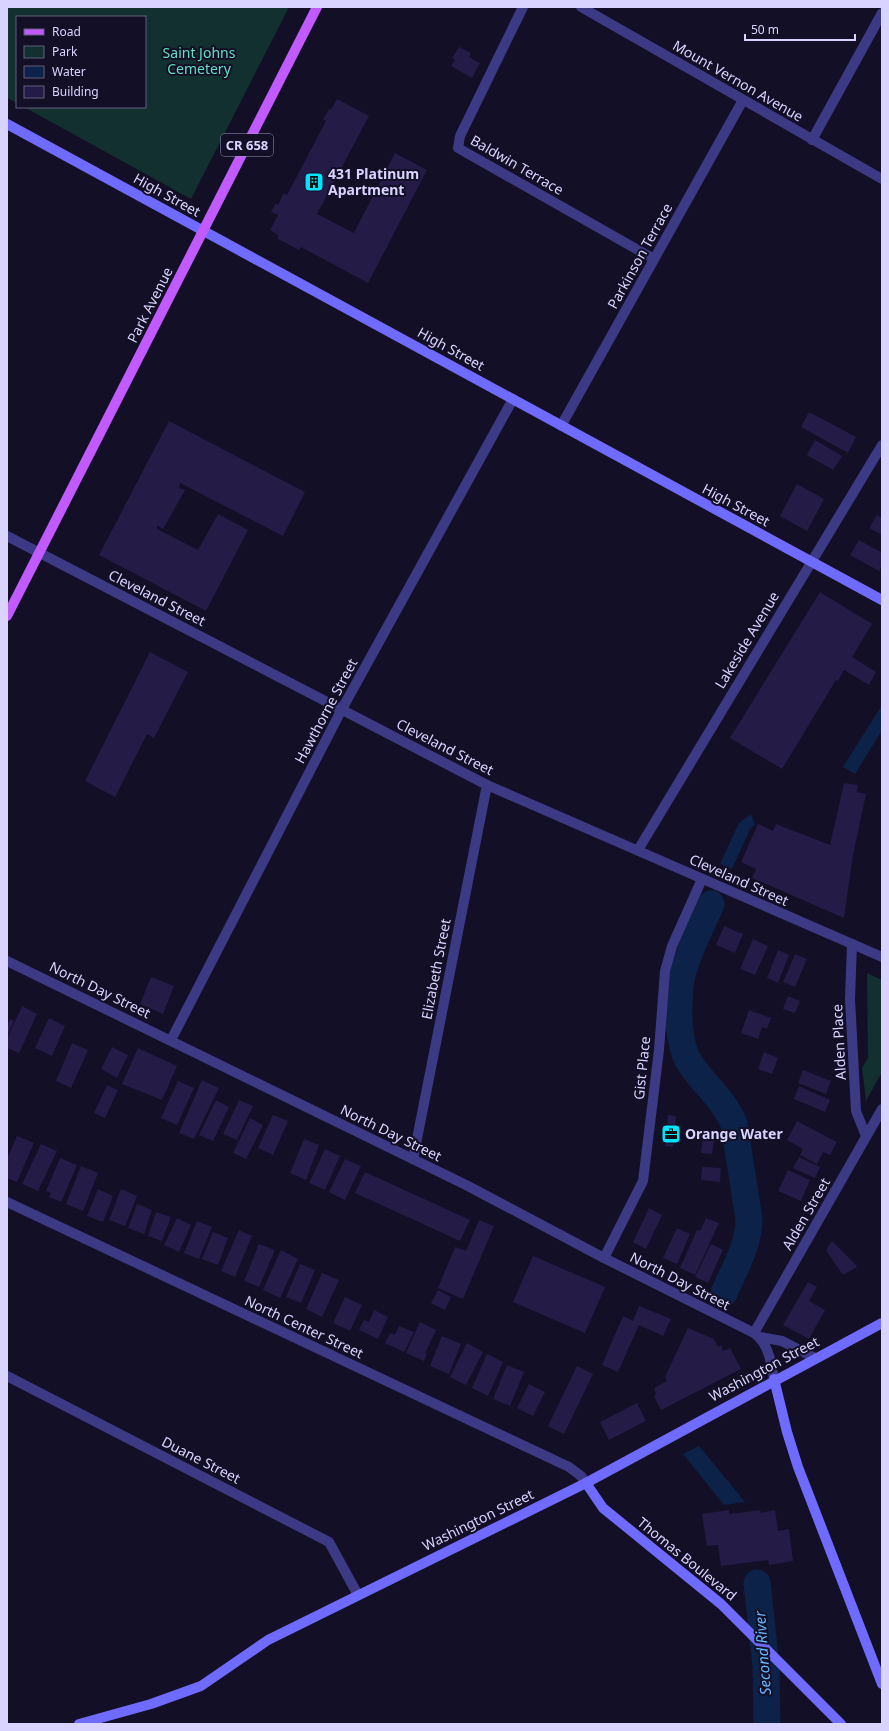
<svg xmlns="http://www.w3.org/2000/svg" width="889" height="1731" font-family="'Noto Sans',sans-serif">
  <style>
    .green { fill: #12302f }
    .water { fill: #0c2248 }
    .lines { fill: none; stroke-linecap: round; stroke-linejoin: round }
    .river { stroke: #0c2248; stroke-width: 27 }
    .building { fill: #241b47 }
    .street { stroke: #3d3a85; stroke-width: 10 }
    .secondary { stroke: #6f6bff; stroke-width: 10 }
    .primary { stroke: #c25bff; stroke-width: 10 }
    .labels { text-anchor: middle; stroke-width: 4; stroke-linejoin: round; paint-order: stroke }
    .shield { fill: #130f26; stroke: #9e99be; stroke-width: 1 }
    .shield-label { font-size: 13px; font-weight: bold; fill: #d9d4ff }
    .park-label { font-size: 14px; fill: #5fe0c0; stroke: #130f26 }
    .street-label { font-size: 14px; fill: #d9d4ff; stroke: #130f26 }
    .poi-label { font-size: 14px; font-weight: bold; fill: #d9d4ff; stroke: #130f26; text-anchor: start }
    .water-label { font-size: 15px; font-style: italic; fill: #62b6ff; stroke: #130f26 }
  </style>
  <rect width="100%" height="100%" fill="#130f26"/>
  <g class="green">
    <polygon points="7,7 289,7 191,199 24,107 145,107 145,17 17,17 17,103 7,98"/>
    <polygon points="867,973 882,980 882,1072 866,1101 862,1068 868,1058"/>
    <polygon points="754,1659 774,1676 776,1724 754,1724"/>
  </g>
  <g class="water">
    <polygon points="882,705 882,730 855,774 843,767"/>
    <polygon points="751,814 755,825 750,829 732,869 720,864 739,823"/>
    <polygon points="699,1446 745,1502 724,1505 683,1454"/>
  </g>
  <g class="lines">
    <g class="river">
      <path d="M711,904C701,927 688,951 682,975C678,990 679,1006 679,1021C680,1034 682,1051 689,1062C703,1084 724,1099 734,1124L749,1219C749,1245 734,1270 724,1293"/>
      <polyline points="757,1583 766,1666 767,1724"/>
    </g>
  </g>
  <g class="building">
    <polygon points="459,47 471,53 469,57 480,63 472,78 451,66 455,60 452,58"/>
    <polygon points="337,99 369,116 317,214 354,233 395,153 427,170 368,283 301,247 299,250 278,239 278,235 270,230 278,215 271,212 276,203 278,205 284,193 287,195 326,121 323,119 329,109 331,110"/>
    <polygon points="809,412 856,437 848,453 801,427"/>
    <polygon points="169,421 305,492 283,536 180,483 179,488 185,490 163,529 157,525 157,529 198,550 218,514 248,530 206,611 99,555"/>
    <polygon points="815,440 842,456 833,470 807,455"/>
    <polygon points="797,484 824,499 807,531 780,516"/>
    <polygon points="877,515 882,518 882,535 869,528"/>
    <polygon points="859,540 882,553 882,566 879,571 850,555"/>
    <polygon points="820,592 872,624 852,657 876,672 869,685 844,670 838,681 836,680 782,769 730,738"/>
    <polygon points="150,652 188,672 154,738 147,734 115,797 85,781"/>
    <polygon points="844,783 858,785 857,792 866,794 853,855 844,918 752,878 756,869 741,862 758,824 773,831 776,824 830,845"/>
    <polygon points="724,926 743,934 735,953 716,945"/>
    <polygon points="753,939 768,946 755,975 740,969"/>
    <polygon points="778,950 789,955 778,983 767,978"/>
    <polygon points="795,954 807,959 795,987 783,982"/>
    <polygon points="151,977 174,986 163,1014 140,1004"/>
    <polygon points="788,996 800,1001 795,1013 783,1009"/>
    <polygon points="22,1006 37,1014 19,1053 7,1048 7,1039"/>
    <polygon points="749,1010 771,1018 767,1029 762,1027 758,1039 741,1033"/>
    <polygon points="49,1018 65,1026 52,1056 35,1048"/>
    <polygon points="10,1019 14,1021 7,1037 7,1026"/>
    <polygon points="72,1043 88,1050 71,1088 56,1081"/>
    <polygon points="112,1047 128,1055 117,1078 101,1069"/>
    <polygon points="138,1048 177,1066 162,1100 122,1084"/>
    <polygon points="764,1052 778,1058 772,1074 758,1069"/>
    <polygon points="803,1070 831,1081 826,1094 798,1083"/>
    <polygon points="202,1080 219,1088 194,1139 179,1133"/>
    <polygon points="178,1081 194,1088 177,1125 161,1118"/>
    <polygon points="107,1085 118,1090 105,1118 94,1113"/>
    <polygon points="799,1086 830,1100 825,1112 794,1099"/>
    <polygon points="216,1100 229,1107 213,1141 199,1135"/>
    <polygon points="239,1100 253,1106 237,1140 223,1134"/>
    <polygon points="273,1115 288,1121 273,1155 258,1148"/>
    <polygon points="668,1115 676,1116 673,1147 665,1146"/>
    <polygon points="250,1118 263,1125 246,1159 233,1153"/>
    <polygon points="797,1121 837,1142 830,1155 823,1152 817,1164 800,1155 803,1149 787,1140"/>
    <polygon points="703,1132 715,1133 712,1154 701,1153"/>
    <polygon points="17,1136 34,1143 17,1182 7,1178 7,1159"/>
    <polygon points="304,1139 319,1145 306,1180 290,1173"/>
    <polygon points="41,1144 57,1151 38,1191 22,1184"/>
    <polygon points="325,1149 340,1156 325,1190 309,1183"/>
    <polygon points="799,1157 820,1167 815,1178 793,1168"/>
    <polygon points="60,1158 77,1165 61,1202 49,1197 51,1193 46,1191"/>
    <polygon points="345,1159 361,1166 345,1200 329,1192"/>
    <polygon points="81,1166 98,1173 83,1211 66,1204"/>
    <polygon points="702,1167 721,1168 720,1182 701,1180"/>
    <polygon points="788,1170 810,1180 801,1201 778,1191"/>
    <polygon points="365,1172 470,1220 460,1241 355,1193"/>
    <polygon points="98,1189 113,1196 103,1222 87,1216"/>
    <polygon points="121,1189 137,1196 125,1226 109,1220"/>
    <polygon points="137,1204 152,1210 144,1234 128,1228"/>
    <polygon points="649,1208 662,1215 646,1249 633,1242"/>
    <polygon points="156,1212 171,1217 162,1241 148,1236"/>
    <polygon points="177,1218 191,1225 179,1252 164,1245"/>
    <polygon points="706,1218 719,1223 695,1275 680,1268 697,1230 700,1231"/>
    <polygon points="479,1220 494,1226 463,1299 438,1288 455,1247 466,1251"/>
    <polygon points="197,1221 212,1227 199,1259 184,1253"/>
    <polygon points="677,1228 690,1234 677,1264 663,1258"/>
    <polygon points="239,1230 252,1236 235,1277 221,1271"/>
    <polygon points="213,1232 228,1238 218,1265 202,1259"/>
    <polygon points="832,1241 856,1265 857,1267 843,1275 826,1250"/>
    <polygon points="259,1244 275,1250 259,1287 244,1281"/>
    <polygon points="711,1244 723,1250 708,1283 695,1277"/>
    <polygon points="281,1250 298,1259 280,1298 263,1290"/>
    <polygon points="533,1256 605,1287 585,1333 513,1302"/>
    <polygon points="300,1264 315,1270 301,1303 286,1297"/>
    <polygon points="322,1273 339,1280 322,1317 306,1309"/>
    <polygon points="808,1282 817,1287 809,1301 825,1310 809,1339 783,1325"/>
    <polygon points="438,1290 451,1297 445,1310 431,1303"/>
    <polygon points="345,1297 362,1305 350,1331 333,1323"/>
    <polygon points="639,1306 671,1319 663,1336 639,1325 618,1372 602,1365 623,1316 633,1321"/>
    <polygon points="374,1310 388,1317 378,1339 359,1330 364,1320 369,1322"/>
    <polygon points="420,1322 436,1330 425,1353 427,1354 424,1361 406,1353"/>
    <polygon points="399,1326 414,1332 404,1352 385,1343 390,1333 395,1335"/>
    <polygon points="688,1328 714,1339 718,1347 721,1345 723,1351 730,1348 741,1369 661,1410 654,1396 656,1394 654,1388 667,1381 665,1377"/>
    <polygon points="442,1336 461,1344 449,1374 430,1366"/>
    <polygon points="467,1343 483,1352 466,1385 450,1377"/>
    <polygon points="487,1354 503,1362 488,1396 472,1388"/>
    <polygon points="507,1365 524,1372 510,1406 493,1399"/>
    <polygon points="577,1366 593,1374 564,1434 548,1426"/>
    <polygon points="529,1384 545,1392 533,1416 517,1408"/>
    <polygon points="637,1403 646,1421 609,1440 600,1422"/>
    <polygon points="729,1510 729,1514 760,1510 761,1513 775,1510 778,1531 789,1529 793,1561 769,1565 768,1560 721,1566 718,1545 707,1546 702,1514"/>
  </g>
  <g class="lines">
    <g class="street">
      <polyline points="523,7 460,136 458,148 654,259"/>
      <polyline points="581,7 882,179"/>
      <polyline points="812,140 882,13"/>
      <polyline points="561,426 743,100"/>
      <polyline points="7,536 487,785 882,957"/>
      <polyline points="638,850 882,445"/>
      <polyline points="852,944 850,999 856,1111 866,1136"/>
      <path d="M7,961L466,1185L604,1258L754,1333C769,1344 771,1362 774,1379"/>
      <polyline points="171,1040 342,709 513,399"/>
      <polyline points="413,1159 487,785"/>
      <polyline points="7,1202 569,1467 581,1476 586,1483"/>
      <polyline points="604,1258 643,1181 659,1050 665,971 672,946 702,879"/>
      <polyline points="754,1333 882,1109"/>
      <polyline points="760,1337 782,1341 815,1358"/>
      <polyline points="7,1376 329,1542 358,1595"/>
    </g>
    <g class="secondary">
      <polyline points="7,124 882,600"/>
      <polyline points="774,1379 787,1432 798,1467 882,1684"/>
      <polyline points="586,1483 603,1508 721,1604 841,1724"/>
      <polyline points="79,1724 151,1704 201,1686 268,1640 586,1483 882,1323"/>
    </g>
    <polyline class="primary" points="7,616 317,7"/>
  </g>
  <defs>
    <symbol id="building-square" viewBox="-11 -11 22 22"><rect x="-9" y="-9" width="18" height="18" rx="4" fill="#00e5ff" stroke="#130f26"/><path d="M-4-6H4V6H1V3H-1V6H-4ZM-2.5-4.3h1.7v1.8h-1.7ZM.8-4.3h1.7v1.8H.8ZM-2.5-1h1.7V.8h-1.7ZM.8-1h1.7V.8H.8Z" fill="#111"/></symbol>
    <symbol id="office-square" viewBox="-11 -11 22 22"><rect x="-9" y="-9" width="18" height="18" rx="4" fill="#00e5ff" stroke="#130f26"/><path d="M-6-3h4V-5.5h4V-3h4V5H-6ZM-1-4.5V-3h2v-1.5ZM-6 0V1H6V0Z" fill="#111"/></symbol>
  </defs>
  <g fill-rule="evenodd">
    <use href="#building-square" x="303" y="171" width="22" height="22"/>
    <use href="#office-square" x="660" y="1123" width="22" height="22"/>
  </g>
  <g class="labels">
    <rect class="shield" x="221" y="134" width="52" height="22" rx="3"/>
    <g class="shield-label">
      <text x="247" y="150">CR 658</text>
    </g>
    <g class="park-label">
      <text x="199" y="58">Saint Johns<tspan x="199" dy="16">Cemetery</tspan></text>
    </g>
    <g class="street-label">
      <text transform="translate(738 81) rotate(30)" y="5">Mount Vernon Avenue</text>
      <text transform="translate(517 165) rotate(30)" y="5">Baldwin Terrace</text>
      <text transform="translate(167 195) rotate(29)" y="5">High Street</text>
      <text transform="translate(640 256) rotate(-61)" y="5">Parkinson Terrace</text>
      <text transform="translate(150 305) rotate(-63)" y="5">Park Avenue</text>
      <text transform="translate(451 349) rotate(29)" y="5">High Street</text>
      <text transform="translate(736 505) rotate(28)" y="5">High Street</text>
      <text transform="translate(157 598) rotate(27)" y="5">Cleveland Street</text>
      <text transform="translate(747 640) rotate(-59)" y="5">Lakeside Avenue</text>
      <text transform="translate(326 711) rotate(-62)" y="5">Hawthorne Street</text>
      <text transform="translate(445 747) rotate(27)" y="5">Cleveland Street</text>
      <text transform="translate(739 880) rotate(24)" y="5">Cleveland Street</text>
      <text transform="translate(436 969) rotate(-79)" y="5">Elizabeth Street</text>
      <text transform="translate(100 990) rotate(26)" y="5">North Day Street</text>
      <text transform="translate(839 1042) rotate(-93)" y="5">Alden Place</text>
      <text transform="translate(642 1068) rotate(-84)" y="5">Gist Place</text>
      <text transform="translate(391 1133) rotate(26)" y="5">North Day Street</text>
      <text transform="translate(806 1214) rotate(-60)" y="5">Alden Street</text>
      <text transform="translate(680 1281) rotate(27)" y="5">North Day Street</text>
      <text transform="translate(304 1327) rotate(25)" y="5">North Center Street</text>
      <text transform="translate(764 1369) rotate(-28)" y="5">Washington Street</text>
      <text transform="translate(201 1460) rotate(27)" y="5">Duane Street</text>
      <text transform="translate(478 1520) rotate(-26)" y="5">Washington Street</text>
      <text transform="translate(687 1559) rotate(39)" y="5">Thomas Boulevard</text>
    </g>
    <g class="poi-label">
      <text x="328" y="179">431 Platinum<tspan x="328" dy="16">Apartment</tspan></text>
      <text x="685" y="1139">Orange Water</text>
    </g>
    <g class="water-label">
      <text transform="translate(763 1653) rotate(-94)" y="5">Second River</text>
    </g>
  </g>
  <rect width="889" height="1731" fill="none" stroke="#d9d4ff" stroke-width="16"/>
  <rect x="16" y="16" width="130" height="92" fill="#130f26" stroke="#625e7d"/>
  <rect x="24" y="29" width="20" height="6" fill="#c25bff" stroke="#625e7d"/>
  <text x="52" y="36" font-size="12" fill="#d9d4ff">Road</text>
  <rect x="24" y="46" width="20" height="12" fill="#12302f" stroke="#625e7d"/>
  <text x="52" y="56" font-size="12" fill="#d9d4ff">Park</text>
  <rect x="24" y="66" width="20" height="12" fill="#0c2248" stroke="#625e7d"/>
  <text x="52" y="76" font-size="12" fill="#d9d4ff">Water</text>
  <rect x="24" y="86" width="20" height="12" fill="#241b47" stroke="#625e7d"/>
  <text x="52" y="96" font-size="12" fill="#d9d4ff">Building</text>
  <path d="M745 34v6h110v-6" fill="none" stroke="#d9d4ff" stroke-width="2"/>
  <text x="751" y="34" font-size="12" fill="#d9d4ff" stroke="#130f26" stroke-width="3" paint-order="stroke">50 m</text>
</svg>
